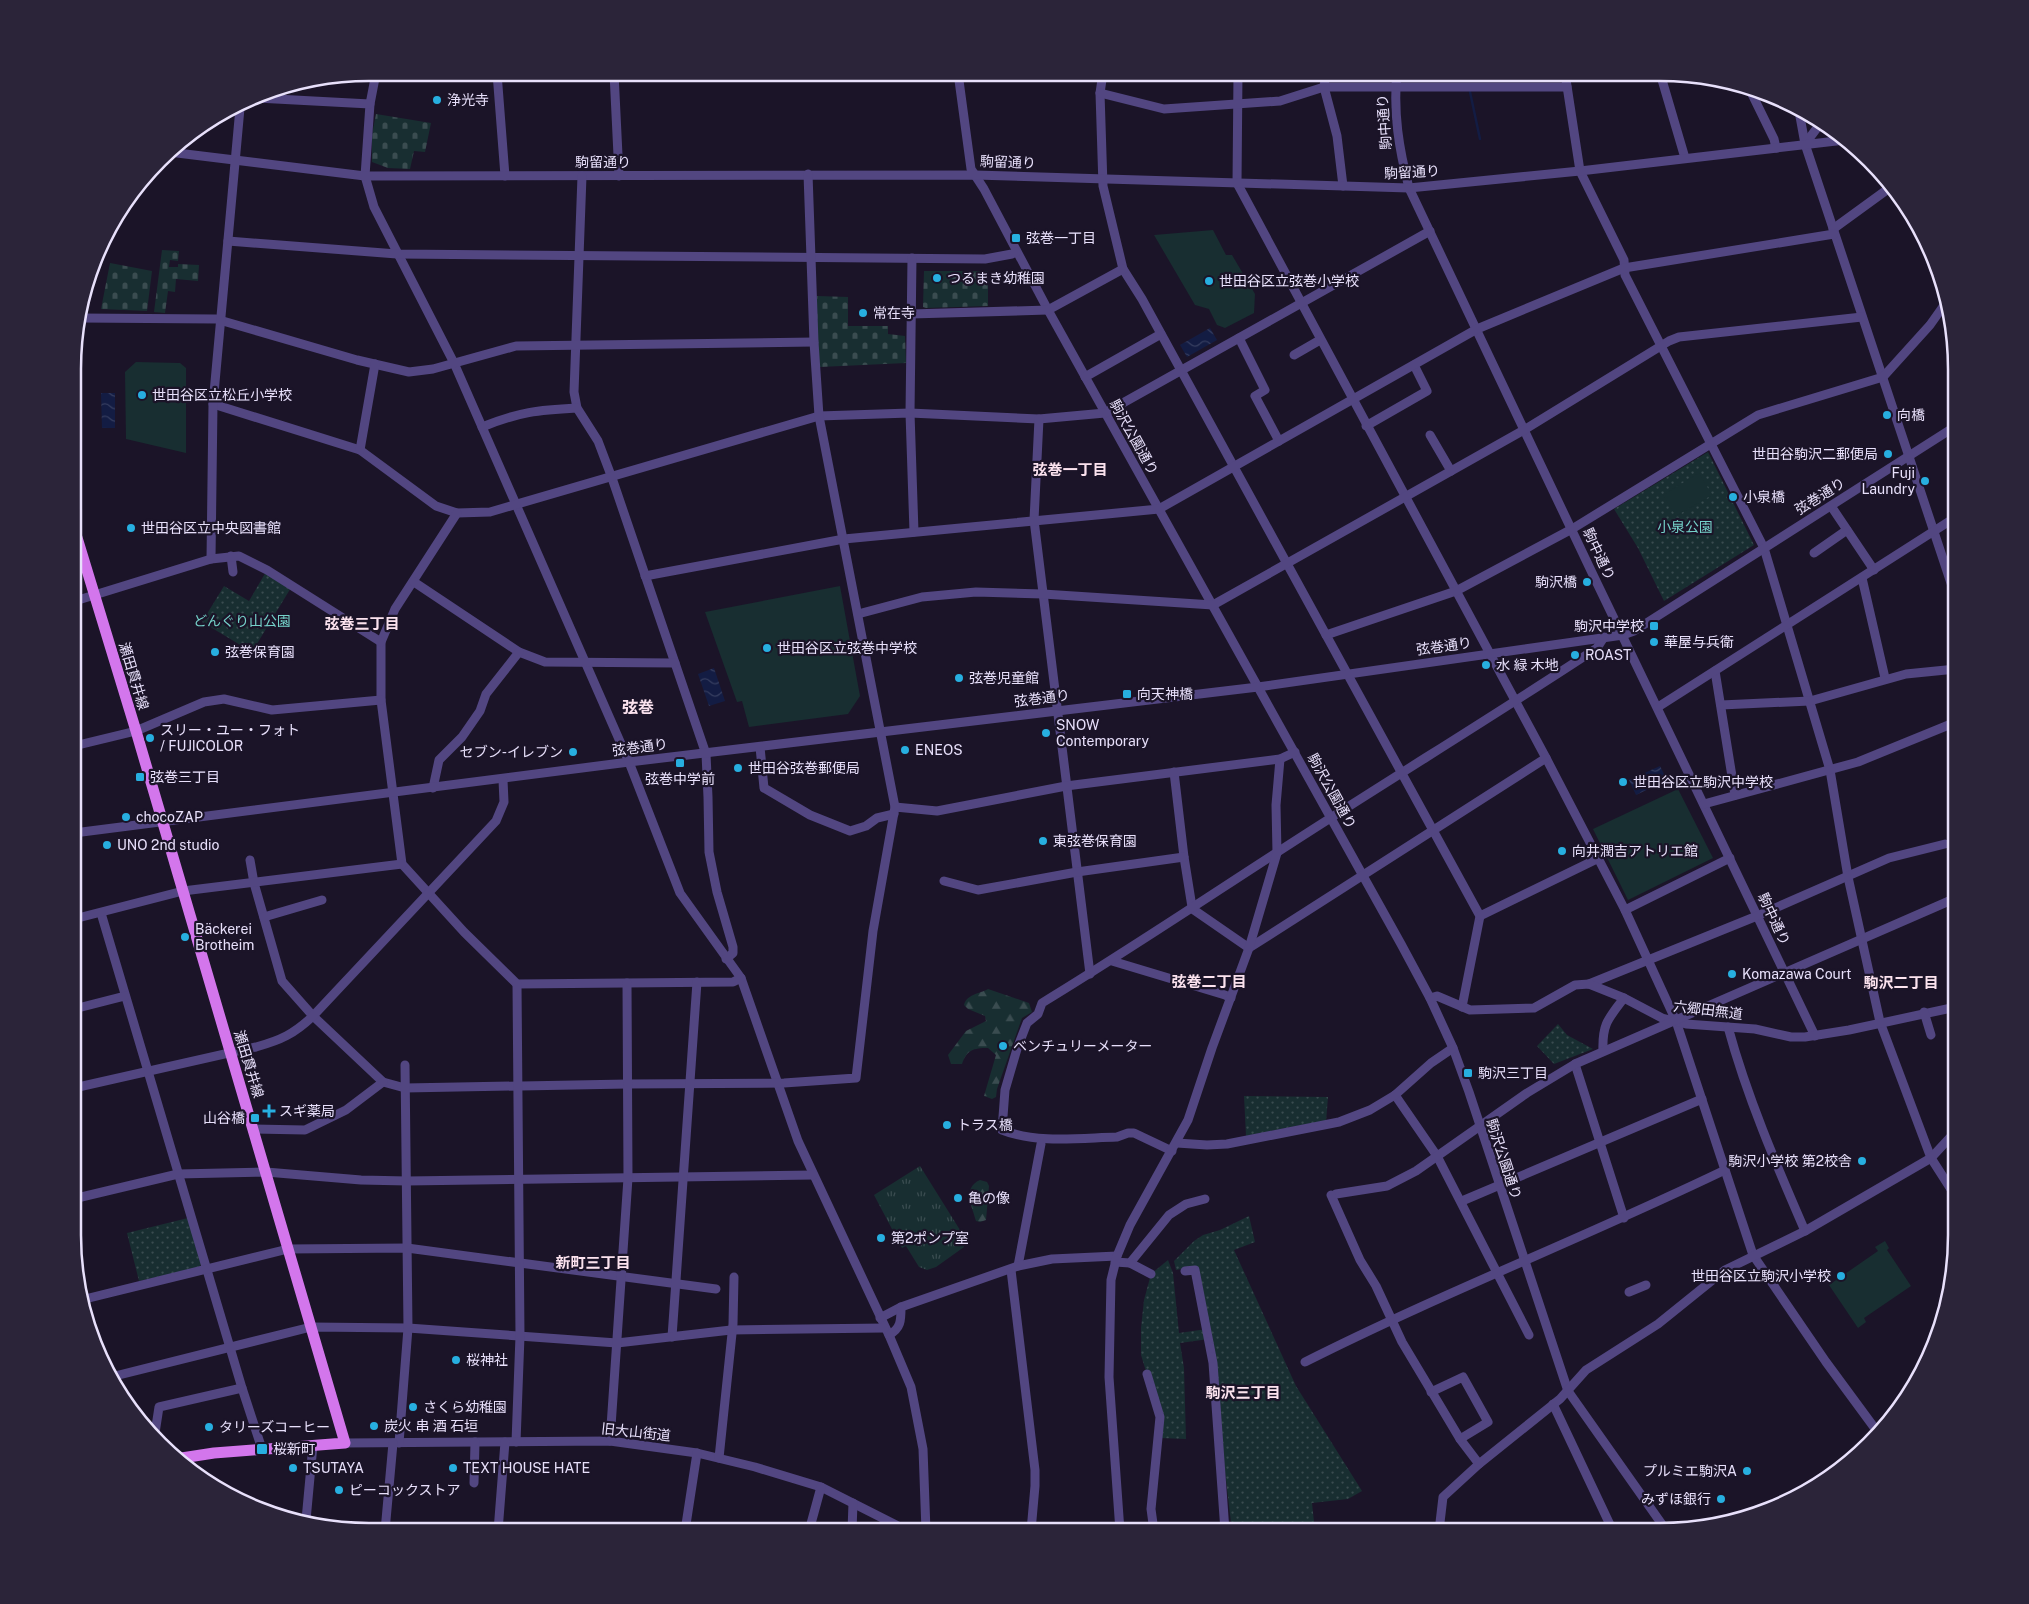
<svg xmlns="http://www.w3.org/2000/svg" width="2029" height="1604" font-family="'Public Sans','Noto Sans JP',sans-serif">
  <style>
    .grass { fill: url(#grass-tufts) }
    .forest { fill: url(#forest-firs) }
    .cemetery { fill: url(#cemetery-stones) }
    .park { fill: url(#park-dots) }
    .pitch { fill: #182e31 }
    .water { fill: url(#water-waves) }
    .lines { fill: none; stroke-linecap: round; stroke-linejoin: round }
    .stream { stroke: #131c43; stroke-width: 2.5 }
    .minor { stroke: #524681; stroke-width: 9 }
    .major { stroke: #d376ec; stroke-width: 11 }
    .poi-dot { fill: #27afe0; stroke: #1b1428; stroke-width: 2 }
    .labels { text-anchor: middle; stroke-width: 4.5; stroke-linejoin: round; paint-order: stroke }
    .poi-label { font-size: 14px; fill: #e8e0fb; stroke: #1b1428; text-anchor: start }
    .street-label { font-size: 14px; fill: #e8e0fb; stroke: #1b1428 }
    .park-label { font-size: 14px; fill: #75d2ca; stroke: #1b1428 }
    .neighbourhood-label { font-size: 15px; font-weight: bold; fill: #fbe2ee; stroke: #1b1428 }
    .quarter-label { font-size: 16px; font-weight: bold; fill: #fbe2ee; stroke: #1b1428 }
    .rim { fill: none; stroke: #e8e0fb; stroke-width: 2.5 }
  </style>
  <defs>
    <pattern id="grass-tufts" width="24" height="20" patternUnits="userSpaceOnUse" patternTransform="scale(1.25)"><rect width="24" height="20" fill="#182e31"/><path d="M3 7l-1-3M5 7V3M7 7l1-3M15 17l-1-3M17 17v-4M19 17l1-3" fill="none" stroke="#3a4c50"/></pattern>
    <pattern id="forest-firs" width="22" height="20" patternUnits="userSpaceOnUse" patternTransform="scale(1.25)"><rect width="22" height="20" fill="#182e31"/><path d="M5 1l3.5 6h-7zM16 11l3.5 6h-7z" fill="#3a4c50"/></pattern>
    <pattern id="cemetery-stones" width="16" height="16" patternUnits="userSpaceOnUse" patternTransform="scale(1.25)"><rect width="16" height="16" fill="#182e31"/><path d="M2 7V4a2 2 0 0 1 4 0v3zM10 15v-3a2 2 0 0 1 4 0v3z" fill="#3a4c50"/></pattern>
    <pattern id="park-dots" width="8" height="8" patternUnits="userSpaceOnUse" patternTransform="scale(1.25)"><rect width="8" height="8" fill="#182e31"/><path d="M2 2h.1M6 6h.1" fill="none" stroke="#3a4c50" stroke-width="1.8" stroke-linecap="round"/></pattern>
    <pattern id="water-waves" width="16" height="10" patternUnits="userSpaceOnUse" patternTransform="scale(1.25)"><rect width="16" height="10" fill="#131c43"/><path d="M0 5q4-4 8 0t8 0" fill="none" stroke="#353d5f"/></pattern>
  </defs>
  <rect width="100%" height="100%" fill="#1b1428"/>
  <polygon class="grass" points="920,1166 965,1238 964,1247 936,1267 927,1270 919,1267 906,1246 902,1248 874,1195"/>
  <g class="forest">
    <path d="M988,989L1029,1003L1032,1012L1022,1018L997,1089L996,1097L992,1099L984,1096L996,1055L988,1048C973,1048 967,1050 962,1064H951L948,1055L966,1031L986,1021L985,1016L968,1009L964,1005C967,994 979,994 988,989Z"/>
    <path d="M980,1180L987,1182L989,1186L986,1220L980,1222L976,1221C972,1206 962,1188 980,1180Z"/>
  </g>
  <g class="cemetery">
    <polygon points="376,114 431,123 425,152 414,151 410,169 388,168 372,162 372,134"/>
    <polygon points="162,250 179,251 178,261 170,260 169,267 178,267 178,264 199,265 198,281 176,279 175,292 168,291 165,313 154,312"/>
    <polygon points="110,263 152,271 147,311 101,309"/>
    <polygon points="924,271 988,271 988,306 926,308 923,307"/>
    <polygon points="817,296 848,297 848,326 888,326 888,334 905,336 906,363 820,367 817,338"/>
  </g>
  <g class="park">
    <polygon points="1708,452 1754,545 1664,601 1638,548 1614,509"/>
    <polygon points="267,570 292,586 252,652 202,622 224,586 249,601"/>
    <polygon points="1558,1024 1567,1035 1593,1049 1554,1064 1537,1046"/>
    <polygon points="1244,1096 1328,1097 1326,1122 1302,1125 1246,1136"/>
    <polygon points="1249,1216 1255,1242 1234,1250 1296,1386 1362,1491 1348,1499 1312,1503 1315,1531 1232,1531 1224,1463 1216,1361 1197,1266 1176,1270 1174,1261 1194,1241 1203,1235 1220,1230"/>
    <polygon points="188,1218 202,1262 199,1268 139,1281 127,1233"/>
    <polygon points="1168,1260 1173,1273 1179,1333 1207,1329 1209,1339 1180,1343 1184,1368 1186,1439 1159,1438 1160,1417 1141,1355 1141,1328 1144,1300 1151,1274"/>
  </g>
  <g class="pitch">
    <polygon points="1213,230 1226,255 1232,255 1255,294 1254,313 1225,328 1217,325 1209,309 1195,305 1154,235"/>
    <polygon points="136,362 180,363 186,368 186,453 126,439 125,372"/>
    <polygon points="1699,473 1712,495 1676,516 1663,495"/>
    <polygon points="840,586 860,696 848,714 749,727 742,701 737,702 705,612"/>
    <polygon points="1678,789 1713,858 1628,900 1593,829"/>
    <polygon points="1885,1241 1889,1248 1887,1250 1911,1286 1864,1318 1866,1322 1858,1328 1829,1285 1878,1251 1875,1247"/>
  </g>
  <g class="water">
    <polygon points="1210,328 1217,340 1187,357 1180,345"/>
    <polygon points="101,393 115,393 115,428 102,428"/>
    <polygon points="714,668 725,701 709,706 698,674"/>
    <polygon points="1660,766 1667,780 1636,795 1629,780"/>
  </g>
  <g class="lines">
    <polyline class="stream" points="1470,92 1480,139"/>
    <g class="minor">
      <polyline points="376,73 370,104 365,176 374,207 454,363 629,762 680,893 741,978 798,1141 889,1335 911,1387 923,1449 926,1531"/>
      <polyline points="497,73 505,176"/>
      <polyline points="614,73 619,176"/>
      <polyline points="958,73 971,169 984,189 1048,310 1401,944 1430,998 1453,1048 1469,1092 1568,1391 1666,1530"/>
      <polyline points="1103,73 1100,93 1103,186 1123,269 1142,299 1480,916 1462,1007"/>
      <polyline points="1238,73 1237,183 1546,758 1625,910 1676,1021 1753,1255 1826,1362 1879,1434"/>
      <polyline points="1326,73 1324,87 1337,136 1343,186"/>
      <path d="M1397,73C1393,113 1399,149 1409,188L1595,579L1815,1036"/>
      <polyline points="1565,73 1580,171 1624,260 1625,275 1764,548 1830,770 1848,877 1880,1022 1931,1158 1956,1197"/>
      <polyline points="1660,73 1685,158"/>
      <polyline points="1750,90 1774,139 1776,148"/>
      <polyline points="1100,93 1164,109 1280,101 1324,87 1567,87"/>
      <polyline points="257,98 370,104"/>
      <polyline points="1799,111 1805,144 1956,598"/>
      <polyline points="1805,144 1820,124"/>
      <polyline points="169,152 365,176 975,175 1409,188 1580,171 1845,140"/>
      <polyline points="582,176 574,392 577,408 598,441 612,478 706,754 708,797 709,852 717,892 733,947 733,953 726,959"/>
      <polyline points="1833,229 1888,189"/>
      <polyline points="228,241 397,254 985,259 1012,254 1016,252"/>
      <polyline points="912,258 910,413 914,532"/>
      <polyline points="911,314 1048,310 1123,269"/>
      <polyline points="79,318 216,319 357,360 409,372 433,369 516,346 814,342"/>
      <polyline points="1239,338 1265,390 1255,396 1279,441"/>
      <polyline points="1294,355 1320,340"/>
      <polyline points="1085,377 1161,334"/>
      <polyline points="213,404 360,450 436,506 457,513 490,512 819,416 910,413 1039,419 1105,413 1430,231"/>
      <polyline points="1039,419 1034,520 1090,974"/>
      <polyline points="1366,426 1427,391 1414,365"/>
      <path d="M482,427C519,412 538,410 577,408"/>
      <polyline points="1430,435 1451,471"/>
      <polyline points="360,450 375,364"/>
      <polyline points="1831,506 1874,570"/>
      <polyline points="457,513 395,609 381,642 381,700 402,864 464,932 517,984 733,982 741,978"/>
      <polyline points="1814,553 1847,530"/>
      <polyline points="231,556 233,572"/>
      <polyline points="211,559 213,404 240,108"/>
      <polyline points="645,576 844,539 1159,509 1477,329 1624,268 1834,234"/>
      <polyline points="1862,578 1885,678"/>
      <polyline points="414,582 519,652 545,662 675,663"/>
      <polyline points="75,601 211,559 239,556 267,570 381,642"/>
      <polyline points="858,614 922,597 976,592 1043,594 1213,605 1524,430 1669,341 1679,337 1862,317"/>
      <polyline points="1326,635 1456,591 1572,529 1758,415 1883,377 1930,325 1947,301"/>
      <polyline points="1715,671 1735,795"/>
      <polyline points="1721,705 1810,701 1906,674 1956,669"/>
      <polyline points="1658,707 1956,517"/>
      <polyline points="74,746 136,731 204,702 224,699 272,710 381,700"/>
      <polyline points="760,747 764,788 810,815 850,831 866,826 877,818 894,814"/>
      <polyline points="1174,772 1184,857 1192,907 1194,910 1249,948 1546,758"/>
      <polyline points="433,788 439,760 462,737 480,711 486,694 519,652"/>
      <polyline points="1704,804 1858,762 1956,722"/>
      <polyline points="895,807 937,811 1066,786 1280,759 1295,752"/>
      <polyline points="74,833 629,762 1258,687 1623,635 1634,631 1956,426"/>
      <polyline points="250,860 254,883 282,981 313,1016 383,1082 405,1088 627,1084 784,1083 856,1078 873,931 895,807 819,416 814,342 808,174"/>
      <polyline points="944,881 978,890 1077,872 1184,857"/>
      <polyline points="1625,910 1730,858"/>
      <polyline points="101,913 242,1388 262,1449"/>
      <polyline points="1480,916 1599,858"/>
      <polyline points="264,917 322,900"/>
      <polyline points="74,919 183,891 402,864"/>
      <polyline points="1112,961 1225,995 1231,998"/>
      <polyline points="1589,984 1757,916 1889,858 1945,844"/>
      <polyline points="1430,998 1437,996 1470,1010 1534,1008 1575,985 1589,984 1624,998 1662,1018 1686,1024 1755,1029 1791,1037 1805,1037 1849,1030 1956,1007"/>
      <polyline points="74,1009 125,996"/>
      <polyline points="1924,1012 1931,1035"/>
      <path d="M1728,1027C1747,1097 1776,1164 1805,1231"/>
      <path d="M1603,1051C1602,1024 1608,1019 1624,998"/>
      <polyline points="1575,1064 1624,1218"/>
      <path d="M74,1088L256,1047C281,1040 294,1034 313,1016L496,821L504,802L503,780"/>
      <polyline points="1395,1095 1437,1156 1529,1335"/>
      <polyline points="253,1129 305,1130 346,1110 383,1082"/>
      <polyline points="1177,1143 1207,1145 1227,1144 1339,1122 1370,1110 1395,1095 1431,1063 1453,1048"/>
      <path d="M1172,1151L1134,1133H1128L1117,1137C1080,1138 1037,1144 1002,1130L1005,1090L1017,1049L1027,1023L1038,1014L1042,1003C1139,944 1233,880 1329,819C1418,762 1509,706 1597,648L1604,637"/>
      <polyline points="1336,1194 1387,1186 1416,1171 1527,1093 1575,1064 1956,898"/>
      <polyline points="1331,1195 1360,1260 1376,1286 1402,1342 1460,1439 1479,1464"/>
      <polyline points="73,1199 178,1174 266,1172 361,1180 407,1181 813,1175"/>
      <polyline points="1462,1201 1702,1099"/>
      <polyline points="1115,1262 1130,1263 1169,1215 1186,1204 1205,1199"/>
      <polyline points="1130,1263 1151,1274"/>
      <polyline points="1018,1266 1041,1144"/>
      <polyline points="1011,1270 1035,1470 1035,1486 1031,1531"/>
      <polyline points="1185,1271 1195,1270 1213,1363 1225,1531"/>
      <polyline points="1629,1292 1646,1285"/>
      <polyline points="85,1299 288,1249 407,1248 716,1289"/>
      <polyline points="880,1318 901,1307 1018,1266 1052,1259 1117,1256"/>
      <path d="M889,1335C901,1328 901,1321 901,1307"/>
      <polyline points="672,1337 697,982"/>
      <path d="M1305,1362C1442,1293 1586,1237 1725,1170"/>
      <polyline points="1147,1374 1160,1417 1151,1509 1154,1531"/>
      <polyline points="111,1377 311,1327 408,1328 617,1343 731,1330 884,1328"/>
      <polyline points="1431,1392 1463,1377 1488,1422 1460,1439"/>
      <polyline points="1553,1404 1613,1531"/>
      <polyline points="155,1433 159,1407 242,1388"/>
      <polyline points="610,1441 628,1178 627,983"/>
      <polyline points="516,1442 520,1336 517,984"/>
      <polyline points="345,1443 610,1441 697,1453 755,1467 821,1487 908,1531"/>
      <polyline points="399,1443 408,1328 405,1065"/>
      <polyline points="719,1458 733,1324 734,1277"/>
      <polyline points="474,1483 475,1442"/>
      <polyline points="306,1520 313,1445"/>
      <polyline points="385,1531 393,1443"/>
      <polyline points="498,1531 505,1442"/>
      <polyline points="685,1531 697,1453"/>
      <polyline points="809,1531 821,1487"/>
      <polyline points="852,1531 853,1503"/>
      <polyline points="1120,1531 1109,1377 1111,1280 1117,1256 1130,1225 1188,1120 1212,1048 1249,948 1277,853 1276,805 1280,759"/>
      <polyline points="1439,1531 1443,1497 1479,1464 1560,1399 1586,1370 1658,1324 1725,1270 1805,1231 1931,1158 1956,1131"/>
    </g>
    <polyline class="major" points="75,531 136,731 345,1443 214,1453 175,1459"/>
  </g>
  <g class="poi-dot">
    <circle cx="437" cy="100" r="5"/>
    <rect x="1011" y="233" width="10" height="10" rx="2.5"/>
    <circle cx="937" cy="278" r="5"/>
    <circle cx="1209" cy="281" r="5"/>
    <circle cx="863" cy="313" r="5"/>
    <circle cx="142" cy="395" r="5"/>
    <circle cx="1887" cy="415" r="5"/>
    <circle cx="1888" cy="454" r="5"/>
    <circle cx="1925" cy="481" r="5"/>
    <circle cx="1733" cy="497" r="5"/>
    <circle cx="131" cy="528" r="5"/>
    <circle cx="1587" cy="582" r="5"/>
    <rect x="1649" y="621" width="10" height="10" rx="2.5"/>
    <circle cx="1654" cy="642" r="5"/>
    <circle cx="767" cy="648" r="5"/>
    <circle cx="215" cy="652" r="5"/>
    <circle cx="1575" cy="655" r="5"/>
    <circle cx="1486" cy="665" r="5"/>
    <circle cx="959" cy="678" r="5"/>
    <rect x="1122" y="689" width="10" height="10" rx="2.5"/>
    <circle cx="1046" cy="733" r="5"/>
    <circle cx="150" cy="738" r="5"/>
    <circle cx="905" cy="750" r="5"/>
    <circle cx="573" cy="752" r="5"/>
    <rect x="675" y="758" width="10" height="10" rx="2.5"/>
    <circle cx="738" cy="768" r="5"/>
    <rect x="135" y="772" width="10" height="10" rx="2.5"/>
    <circle cx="1623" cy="782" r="5"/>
    <circle cx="126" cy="817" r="5"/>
    <circle cx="1043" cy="841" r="5"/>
    <circle cx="107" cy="845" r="5"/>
    <circle cx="1562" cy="851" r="5"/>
    <circle cx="185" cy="937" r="5"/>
    <circle cx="1732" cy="974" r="5"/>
    <circle cx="1003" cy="1046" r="5"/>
    <rect x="1463" y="1068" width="10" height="10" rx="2.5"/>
    <path d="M266.5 1103.5h5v5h5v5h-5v5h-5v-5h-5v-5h5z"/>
    <rect x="250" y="1113" width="10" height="10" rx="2.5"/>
    <circle cx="947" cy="1125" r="5"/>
    <circle cx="1862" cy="1161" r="5"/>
    <circle cx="958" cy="1198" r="5"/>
    <circle cx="881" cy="1238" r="5"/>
    <circle cx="1841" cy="1276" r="5"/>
    <circle cx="456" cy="1360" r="5"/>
    <circle cx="413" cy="1407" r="5"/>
    <circle cx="374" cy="1426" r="5"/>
    <circle cx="209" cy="1427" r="5"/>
    <rect x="256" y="1443" width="12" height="12" rx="2.5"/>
    <circle cx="293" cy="1468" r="5"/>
    <circle cx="453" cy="1468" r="5"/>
    <circle cx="1747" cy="1471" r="5"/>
    <circle cx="339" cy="1490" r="5"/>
    <circle cx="1721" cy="1499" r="5"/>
  </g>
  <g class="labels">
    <g class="poi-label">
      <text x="447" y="105">浄光寺</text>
      <text x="1026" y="243">弦巻一丁目</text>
      <text x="947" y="283">つるまき幼稚園</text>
      <text x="1219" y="286">世田谷区立弦巻小学校</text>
      <text x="873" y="318">常在寺</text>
      <text x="152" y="400">世田谷区立松丘小学校</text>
      <text x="1897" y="420">向橋</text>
      <text x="1878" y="459" text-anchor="end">世田谷駒沢二郵便局</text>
      <text x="1915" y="478" text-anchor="end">Fuji<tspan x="1915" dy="16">Laundry</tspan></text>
      <text x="1743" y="502">小泉橋</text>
      <text x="141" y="533">世田谷区立中央図書館</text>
      <text x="1577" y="587" text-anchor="end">駒沢橋</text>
      <text x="1644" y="631" text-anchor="end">駒沢中学校</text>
      <text x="1664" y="647">華屋与兵衛</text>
      <text x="777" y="653">世田谷区立弦巻中学校</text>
      <text x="225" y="657">弦巻保育園</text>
      <text x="1585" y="660">ROAST</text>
      <text x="1496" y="670">水 緑 木地</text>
      <text x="969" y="683">弦巻児童館</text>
      <text x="1137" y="699">向天神橋</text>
      <text x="1056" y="730">SNOW<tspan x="1056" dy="16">Contemporary</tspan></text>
      <text x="160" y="735">スリー・ユー・フォト<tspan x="160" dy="16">/ FUJICOLOR</tspan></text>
      <text x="915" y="755">ENEOS</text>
      <text x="563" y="757" text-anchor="end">セブン-イレブン</text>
      <text x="748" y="773">世田谷弦巻郵便局</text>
      <text x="150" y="782">弦巻三丁目</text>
      <text x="680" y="784" text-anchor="middle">弦巻中学前</text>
      <text x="1633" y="787">世田谷区立駒沢中学校</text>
      <text x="136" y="822">chocoZAP</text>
      <text x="1053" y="846">東弦巻保育園</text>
      <text x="117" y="850">UNO 2nd studio</text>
      <text x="1572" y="856">向井潤吉アトリエ館</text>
      <text x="195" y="934">Bäckerei<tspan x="195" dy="16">Brotheim</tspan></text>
      <text x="1742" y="979">Komazawa Court</text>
      <text x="1013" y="1051">ベンチュリーメーター</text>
      <text x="1478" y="1078">駒沢三丁目</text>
      <text x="279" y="1116">スギ薬局</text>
      <text x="245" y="1123" text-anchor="end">山谷橋</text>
      <text x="957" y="1130">トラス橋</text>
      <text x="1852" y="1166" text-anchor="end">駒沢小学校 第2校舎</text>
      <text x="968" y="1203">亀の像</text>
      <text x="891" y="1243">第2ポンプ室</text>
      <text x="1831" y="1281" text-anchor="end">世田谷区立駒沢小学校</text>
      <text x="466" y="1365">桜神社</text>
      <text x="423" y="1412">さくら幼稚園</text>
      <text x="384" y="1431">炭火 串 酒 石垣</text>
      <text x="219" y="1432">タリーズコーヒー</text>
      <text x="273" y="1454">桜新町</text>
      <text x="303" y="1473">TSUTAYA</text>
      <text x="463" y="1473">TEXT HOUSE HATE</text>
      <text x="1737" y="1476" text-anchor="end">プルミエ駒沢A</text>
      <text x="349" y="1495">ピーコックストア</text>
      <text x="1711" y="1504" text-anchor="end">みずほ銀行</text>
    </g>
    <g class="street-label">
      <text transform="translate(1384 122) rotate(-94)" y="5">駒中通り</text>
      <text x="603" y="167">駒留通り</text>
      <text transform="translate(1008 162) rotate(2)" y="5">駒留通り</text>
      <text transform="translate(1412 172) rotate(-3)" y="5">駒留通り</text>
      <text transform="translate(1134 437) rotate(61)" y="5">駒沢公園通り</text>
      <text transform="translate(1820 496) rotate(-32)" y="5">弦巻通り</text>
      <text transform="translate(1599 554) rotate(65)" y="5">駒中通り</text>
      <text transform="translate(1444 646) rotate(-8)" y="5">弦巻通り</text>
      <text transform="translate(134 676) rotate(73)" y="5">瀬田貫井線</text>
      <text transform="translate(1042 698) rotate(-7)" y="5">弦巻通り</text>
      <text transform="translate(640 747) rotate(-7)" y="5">弦巻通り</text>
      <text transform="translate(1332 791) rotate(61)" y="5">駒沢公園通り</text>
      <text transform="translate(1774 919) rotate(65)" y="5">駒中通り</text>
      <text transform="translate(1708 1010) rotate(7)" y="5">六郷田無道</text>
      <text transform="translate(249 1064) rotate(73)" y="5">瀬田貫井線</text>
      <text transform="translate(1504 1159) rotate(72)" y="5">駒沢公園通り</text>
      <text transform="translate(636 1432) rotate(6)" y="5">旧大山街道</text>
    </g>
    <g class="park-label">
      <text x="1685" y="532">小泉公園</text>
      <text x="242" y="626">どんぐり山公園</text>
    </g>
    <g class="neighbourhood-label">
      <text x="1070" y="475">弦巻一丁目</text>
      <text x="362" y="629">弦巻三丁目</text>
      <text x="1209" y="987">弦巻二丁目</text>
      <text x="1901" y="988">駒沢二丁目</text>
      <text x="593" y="1268">新町三丁目</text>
      <text x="1243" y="1398">駒沢三丁目</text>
    </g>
    <g class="quarter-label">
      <text x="638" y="713">弦巻</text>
    </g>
  </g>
  <path d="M0 0H2029V1604H0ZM369 81H1660A288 288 0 0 1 1948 369V1235A288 288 0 0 1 1660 1523H369A288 288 0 0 1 81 1235V369A288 288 0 0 1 369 81Z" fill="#2b2439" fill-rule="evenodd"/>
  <path class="rim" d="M369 81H1660A288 288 0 0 1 1948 369V1235A288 288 0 0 1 1660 1523H369A288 288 0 0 1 81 1235V369A288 288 0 0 1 369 81Z"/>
</svg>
